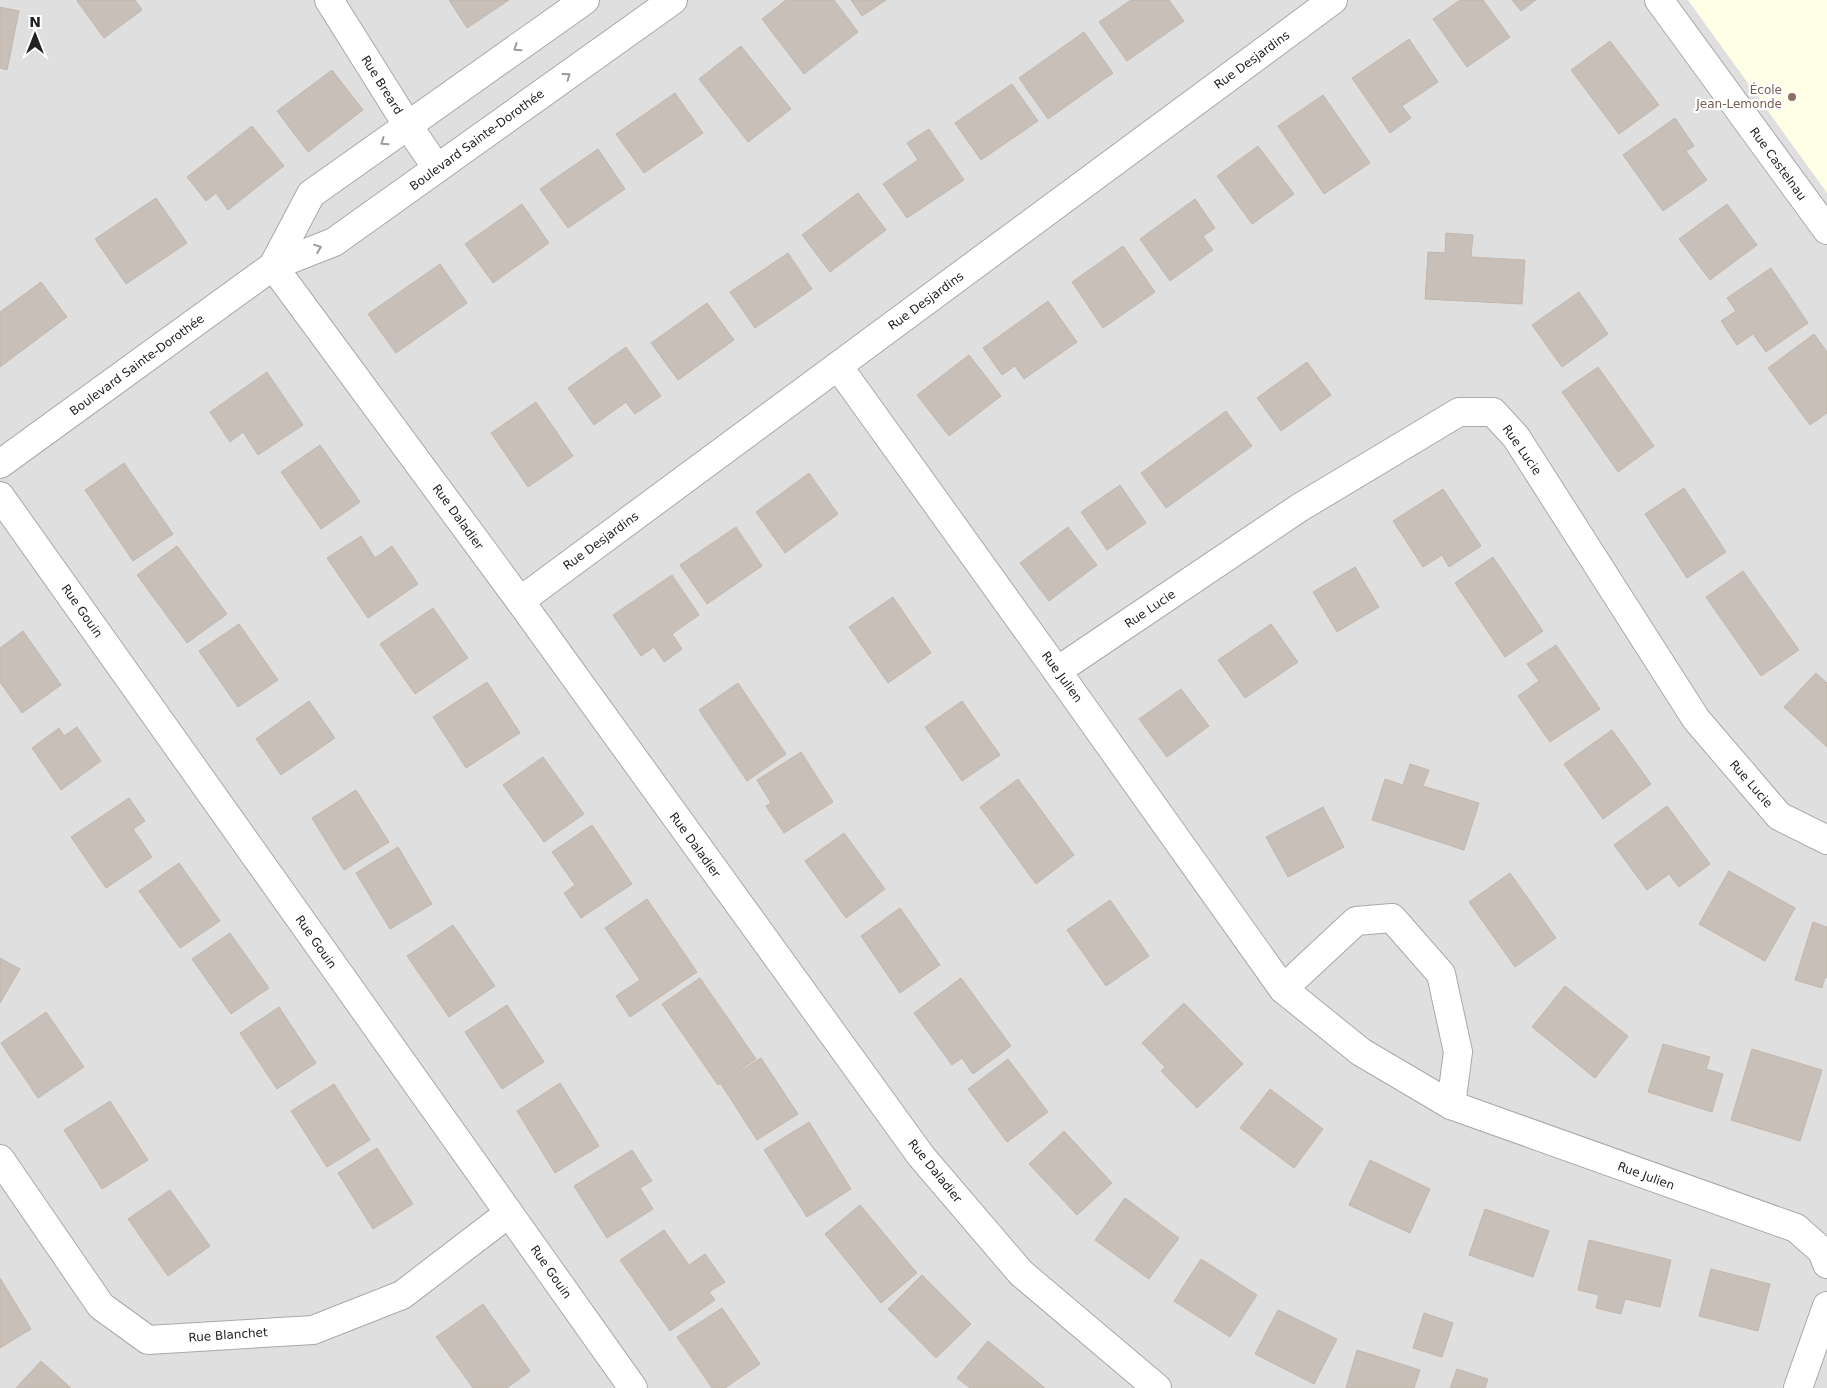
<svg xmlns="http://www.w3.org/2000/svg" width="1827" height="1388" font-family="'DejaVu Sans',sans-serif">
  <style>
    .residential { fill: #e0dfdf }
    .education { fill: #ffffe5 }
    .building { fill: #c7bfb8; stroke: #c4b6ab }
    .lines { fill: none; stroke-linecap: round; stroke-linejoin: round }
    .minor-casing { stroke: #a9a9a9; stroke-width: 30 }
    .minor { stroke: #fff; stroke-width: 28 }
    .oneway { stroke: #9c9c9c }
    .education-dot { fill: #8d6e63; stroke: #fff; stroke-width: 2 }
    .labels { text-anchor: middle; stroke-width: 4.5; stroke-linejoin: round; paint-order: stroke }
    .street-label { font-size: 12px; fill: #222; stroke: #fff }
    .education-label { font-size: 12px; fill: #785e54; stroke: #fff; text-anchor: end }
  </style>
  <rect width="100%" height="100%" fill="#f2efe9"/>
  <rect class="residential" x="0" y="0" width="1827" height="1388"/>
  <polygon class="education" points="1688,0 1827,0 1827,193"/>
  <g class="building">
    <polygon points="78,0 135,0 142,10 104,38 77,1"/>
    <polygon points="449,0 509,0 467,28"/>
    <polygon points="786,0 834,0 858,32 804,74 762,19"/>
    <polygon points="851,0 886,0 862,16"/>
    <polygon points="1131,0 1169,0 1184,21 1127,61 1099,22"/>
    <polygon points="1460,0 1483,0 1510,37 1467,67 1433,19"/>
    <polygon points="1512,0 1536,0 1521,11"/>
    <polygon points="0,7 19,11 7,70 0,68"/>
    <polygon points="1084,32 1113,73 1048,119 1019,78"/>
    <polygon points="1409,39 1438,82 1402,106 1411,118 1390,133 1352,78"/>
    <polygon points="1610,41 1659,105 1619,134 1571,70"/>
    <polygon points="741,46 791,109 748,142 699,79"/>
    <polygon points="332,70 363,110 308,152 277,111"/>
    <polygon points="1012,84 1038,121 981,160 955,123"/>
    <polygon points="675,93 703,133 644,173 616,134"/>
    <polygon points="1323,95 1370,163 1324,194 1278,126"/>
    <polygon points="1675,118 1694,146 1686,151 1707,180 1663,211 1623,155"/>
    <polygon points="252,126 284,166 228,210 216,193 206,201 187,177"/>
    <polygon points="929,129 964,180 907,218 883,184 918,160 907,143"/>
    <polygon points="1258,146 1294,194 1252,224 1217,176"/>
    <polygon points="598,149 625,189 568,228 540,189"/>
    <polygon points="858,193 886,230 830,272 802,235"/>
    <polygon points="156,198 187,243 126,284 95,239"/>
    <polygon points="1195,199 1215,228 1203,236 1213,250 1170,281 1140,239"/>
    <polygon points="522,204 549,243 493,283 465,244"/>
    <polygon points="1727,204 1757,245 1710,280 1679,239"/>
    <polygon points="1446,233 1473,235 1471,257 1525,260 1522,304 1425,299 1428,252 1445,253"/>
    <polygon points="1123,246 1155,292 1103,328 1072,282"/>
    <polygon points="788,253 812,289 755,328 730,292"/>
    <polygon points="440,264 467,303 396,353 368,314"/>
    <polygon points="1771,268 1808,323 1766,352 1753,334 1737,345 1721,321 1736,311 1727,298"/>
    <polygon points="41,282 67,317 0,367 0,312"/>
    <polygon points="1579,292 1608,334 1562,367 1532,325"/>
    <polygon points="1048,301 1077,342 1024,379 1015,366 1002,375 983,348"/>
    <polygon points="707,303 734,340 678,380 651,343"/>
    <polygon points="1814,334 1827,352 1827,413 1810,425 1768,368"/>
    <polygon points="626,347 661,396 635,414 626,402 594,425 568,388"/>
    <polygon points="969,355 1001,396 949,436 917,395"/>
    <polygon points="1307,362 1331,395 1281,431 1257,398"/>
    <polygon points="1598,367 1654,446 1618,472 1562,392"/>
    <polygon points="267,372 303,425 258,455 243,432 230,442 210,412"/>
    <polygon points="536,402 573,456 528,487 491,433"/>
    <polygon points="1226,411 1252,446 1166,508 1141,473"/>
    <polygon points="320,445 360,502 321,529 281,472"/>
    <polygon points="124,463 173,534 133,561 85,490"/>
    <polygon points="809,473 838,514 785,553 756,512"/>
    <polygon points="1120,485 1146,523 1107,550 1081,512"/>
    <polygon points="1684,488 1726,552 1687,578 1645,514"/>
    <polygon points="1443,489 1481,546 1449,567 1442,555 1423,567 1393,521"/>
    <polygon points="736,527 762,566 707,604 680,565"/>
    <polygon points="1068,527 1097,565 1049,601 1020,563"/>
    <polygon points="361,536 375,558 392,546 418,584 368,618 327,558"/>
    <polygon points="177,546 227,614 187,643 137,575"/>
    <polygon points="1493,557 1543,631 1505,657 1455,583"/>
    <polygon points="1355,567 1379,607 1337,632 1313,592"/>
    <polygon points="1743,571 1799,650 1761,676 1706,597"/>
    <polygon points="672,575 699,615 672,634 682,649 664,662 654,647 641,656 613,615"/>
    <polygon points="893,597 931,653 888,683 849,627"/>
    <polygon points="433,608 468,658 415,694 380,644"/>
    <polygon points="239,624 278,680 238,707 199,651"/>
    <polygon points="1271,624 1298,662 1245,698 1218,660"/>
    <polygon points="23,631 61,685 22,713 0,682 0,648"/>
    <polygon points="1556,645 1600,709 1550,742 1518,696 1539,681 1527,664"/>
    <polygon points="1816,673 1827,683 1827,747 1784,707"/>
    <polygon points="487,682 520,733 466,768 433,717"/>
    <polygon points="738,683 786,754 747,781 699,710"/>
    <polygon points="1181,689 1209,726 1167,757 1139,719"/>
    <polygon points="309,701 335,738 281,775 256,739"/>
    <polygon points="962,701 1000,755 962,781 925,727"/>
    <polygon points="77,727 101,761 61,790 32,748 59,728 64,736"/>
    <polygon points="1612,730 1651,784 1603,819 1564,764"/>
    <polygon points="801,752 833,802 784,833 766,806 771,803 757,780"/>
    <polygon points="543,757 584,814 544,842 503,785"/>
    <polygon points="1410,764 1429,770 1423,786 1479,803 1464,850 1372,820 1385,779 1403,785"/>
    <polygon points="1018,779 1074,855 1036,884 980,807"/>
    <polygon points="356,790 389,842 344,870 312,818"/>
    <polygon points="129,798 145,821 133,829 152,857 106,888 71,837"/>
    <polygon points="1667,806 1710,864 1679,887 1669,874 1647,890 1614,845"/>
    <polygon points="1323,807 1344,847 1288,877 1266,837"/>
    <polygon points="592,825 632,884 581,918 564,893 575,885 552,852"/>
    <polygon points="844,833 885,889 846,918 805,861"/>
    <polygon points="398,847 432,904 390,929 356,873"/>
    <polygon points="179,863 220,921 180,948 139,891"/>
    <polygon points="1729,871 1795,908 1765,961 1699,924"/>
    <polygon points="1510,873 1556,938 1515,967 1469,902"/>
    <polygon points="647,899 697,972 630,1017 616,996 640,980 605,928"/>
    <polygon points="1110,900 1149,956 1106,986 1067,930"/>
    <polygon points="900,908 940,965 900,993 861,936"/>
    <polygon points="1813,922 1827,927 1827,978 1825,977 1822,988 1795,980"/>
    <polygon points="453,925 495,986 449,1017 407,956"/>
    <polygon points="230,933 269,988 231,1014 192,959"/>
    <polygon points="0,958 20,969 0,1003"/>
    <polygon points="700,978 756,1059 718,1085 662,1004"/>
    <polygon points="961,978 1011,1046 973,1074 962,1058 952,1065 914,1013"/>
    <polygon points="1565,986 1628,1036 1595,1078 1532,1027"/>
    <polygon points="1184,1003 1243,1064 1197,1108 1161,1071 1165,1067 1142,1043"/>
    <polygon points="507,1005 544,1062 502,1089 465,1032"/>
    <polygon points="279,1007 316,1063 277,1089 240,1033"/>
    <polygon points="46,1012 84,1067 38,1098 1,1043"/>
    <polygon points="1663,1044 1710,1057 1706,1069 1723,1074 1712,1112 1648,1092"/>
    <polygon points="1752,1049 1822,1070 1800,1141 1731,1120"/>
    <polygon points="761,1058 798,1114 757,1140 721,1084"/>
    <polygon points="1008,1059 1048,1112 1007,1142 968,1089"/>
    <polygon points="560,1083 599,1146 555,1173 517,1111"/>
    <polygon points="334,1084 370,1140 327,1167 291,1111"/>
    <polygon points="1270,1089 1323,1129 1294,1168 1240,1128"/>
    <polygon points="110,1101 148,1160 102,1189 64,1130"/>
    <polygon points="809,1122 851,1189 807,1217 764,1150"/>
    <polygon points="1064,1131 1112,1183 1077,1215 1029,1164"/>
    <polygon points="377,1148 413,1204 373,1229 338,1173"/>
    <polygon points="632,1150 652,1181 640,1188 653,1209 607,1238 574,1186"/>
    <polygon points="1370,1160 1430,1189 1410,1233 1349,1205"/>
    <polygon points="170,1190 210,1246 168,1276 128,1219"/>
    <polygon points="1125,1198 1179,1238 1149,1279 1095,1240"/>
    <polygon points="860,1205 917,1273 881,1303 825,1234"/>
    <polygon points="1485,1209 1549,1231 1533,1277 1469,1255"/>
    <polygon points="664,1230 689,1265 705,1254 725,1282 709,1292 715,1300 670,1331 620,1260"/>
    <polygon points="1589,1240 1671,1260 1660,1307 1625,1299 1621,1314 1596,1308 1599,1295 1578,1290"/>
    <polygon points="1201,1259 1257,1295 1230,1337 1174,1301"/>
    <polygon points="1711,1269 1770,1284 1758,1331 1699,1316"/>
    <polygon points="922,1275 971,1324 936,1358 888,1309"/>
    <polygon points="0,1278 31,1329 0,1348"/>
    <polygon points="483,1304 530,1371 507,1388 473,1388 436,1337"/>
    <polygon points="722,1308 760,1364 725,1388 712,1388 677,1337"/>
    <polygon points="1278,1310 1337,1339 1314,1384 1255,1354"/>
    <polygon points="1424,1313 1453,1323 1442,1357 1413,1348"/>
    <polygon points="988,1341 1045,1388 970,1388 957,1378"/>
    <polygon points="1357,1350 1420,1370 1414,1388 1346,1388"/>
    <polygon points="41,1361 71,1388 16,1388"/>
    <polygon points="1457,1369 1488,1379 1485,1388 1450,1388"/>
  </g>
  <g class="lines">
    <defs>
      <g id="minor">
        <polyline points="329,0 408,126 437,168"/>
        <polyline points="1659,0 1827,230"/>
        <polyline points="273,266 520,601 921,1156 1021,1273 1157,1388"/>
        <polyline points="273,266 311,194 585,0"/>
        <polyline points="838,366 1057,671 1283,989 1361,1052 1451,1105 1796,1228 1822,1251 1827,1264"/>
        <polyline points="0,464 273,266 334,242 673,0"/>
        <polyline points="0,496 633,1388"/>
        <polyline points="520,601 1333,0"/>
        <polyline points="1057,671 1299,508 1459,412 1493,412 1516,437 1696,719 1779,816 1827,840"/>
        <polyline points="1283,989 1356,921 1392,918 1441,974 1458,1052 1451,1105"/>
        <polyline points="0,1159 101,1306 148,1340 313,1330 402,1295 509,1213"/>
        <polyline points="1798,1388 1827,1306"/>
      </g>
    </defs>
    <use href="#minor" class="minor-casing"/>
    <use href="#minor" class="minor"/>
  </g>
  <defs><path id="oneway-chevron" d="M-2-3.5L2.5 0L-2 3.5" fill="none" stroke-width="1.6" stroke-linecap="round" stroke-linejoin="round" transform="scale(1.25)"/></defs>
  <g class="oneway">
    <use href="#oneway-chevron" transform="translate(517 48) rotate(145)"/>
    <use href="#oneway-chevron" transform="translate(567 76) rotate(-36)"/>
    <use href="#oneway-chevron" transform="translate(384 142) rotate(145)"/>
    <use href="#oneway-chevron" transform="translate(318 248) rotate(-21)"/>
  </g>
  <circle class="education-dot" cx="1792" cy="97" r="5"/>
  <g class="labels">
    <g class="street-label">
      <text transform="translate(1252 60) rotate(-36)" y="4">Rue Desjardins</text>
      <text transform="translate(382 85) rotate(58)" y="4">Rue Breard</text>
      <text transform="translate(477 140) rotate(-36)" y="4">Boulevard Sainte-Dorothée</text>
      <text transform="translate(1778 164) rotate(54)" y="4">Rue Castelnau</text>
      <text transform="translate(926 301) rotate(-36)" y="4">Rue Desjardins</text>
      <text transform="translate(137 365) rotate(-36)" y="4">Boulevard Sainte-Dorothée</text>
      <text transform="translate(1522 450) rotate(55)" y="4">Rue Lucie</text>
      <text transform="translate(458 517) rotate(54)" y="4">Rue Daladier</text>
      <text transform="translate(601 541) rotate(-36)" y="4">Rue Desjardins</text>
      <text transform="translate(1150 609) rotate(-34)" y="4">Rue Lucie</text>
      <text transform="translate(82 611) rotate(55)" y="4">Rue Gouin</text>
      <text transform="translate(1062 677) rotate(54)" y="4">Rue Julien</text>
      <text transform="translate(1751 784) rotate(49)" y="4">Rue Lucie</text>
      <text transform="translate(695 845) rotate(54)" y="4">Rue Daladier</text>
      <text transform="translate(316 942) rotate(55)" y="4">Rue Gouin</text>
      <text transform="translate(935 1171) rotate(51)" y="4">Rue Daladier</text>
      <text transform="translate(1646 1176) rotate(20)" y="4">Rue Julien</text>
      <text transform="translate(551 1272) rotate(55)" y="4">Rue Gouin</text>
      <text transform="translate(228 1335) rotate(-4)" y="4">Rue Blanchet</text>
    </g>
    <g class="education-label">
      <text x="1782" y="94">École<tspan x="1782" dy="14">Jean-Lemonde</tspan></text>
    </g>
  </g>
  <g transform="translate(35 35)" stroke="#ffffff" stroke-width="4" paint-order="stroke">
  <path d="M0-4L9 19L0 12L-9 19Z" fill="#222222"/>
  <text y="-8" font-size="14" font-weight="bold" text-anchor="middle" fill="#222222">N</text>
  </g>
</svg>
